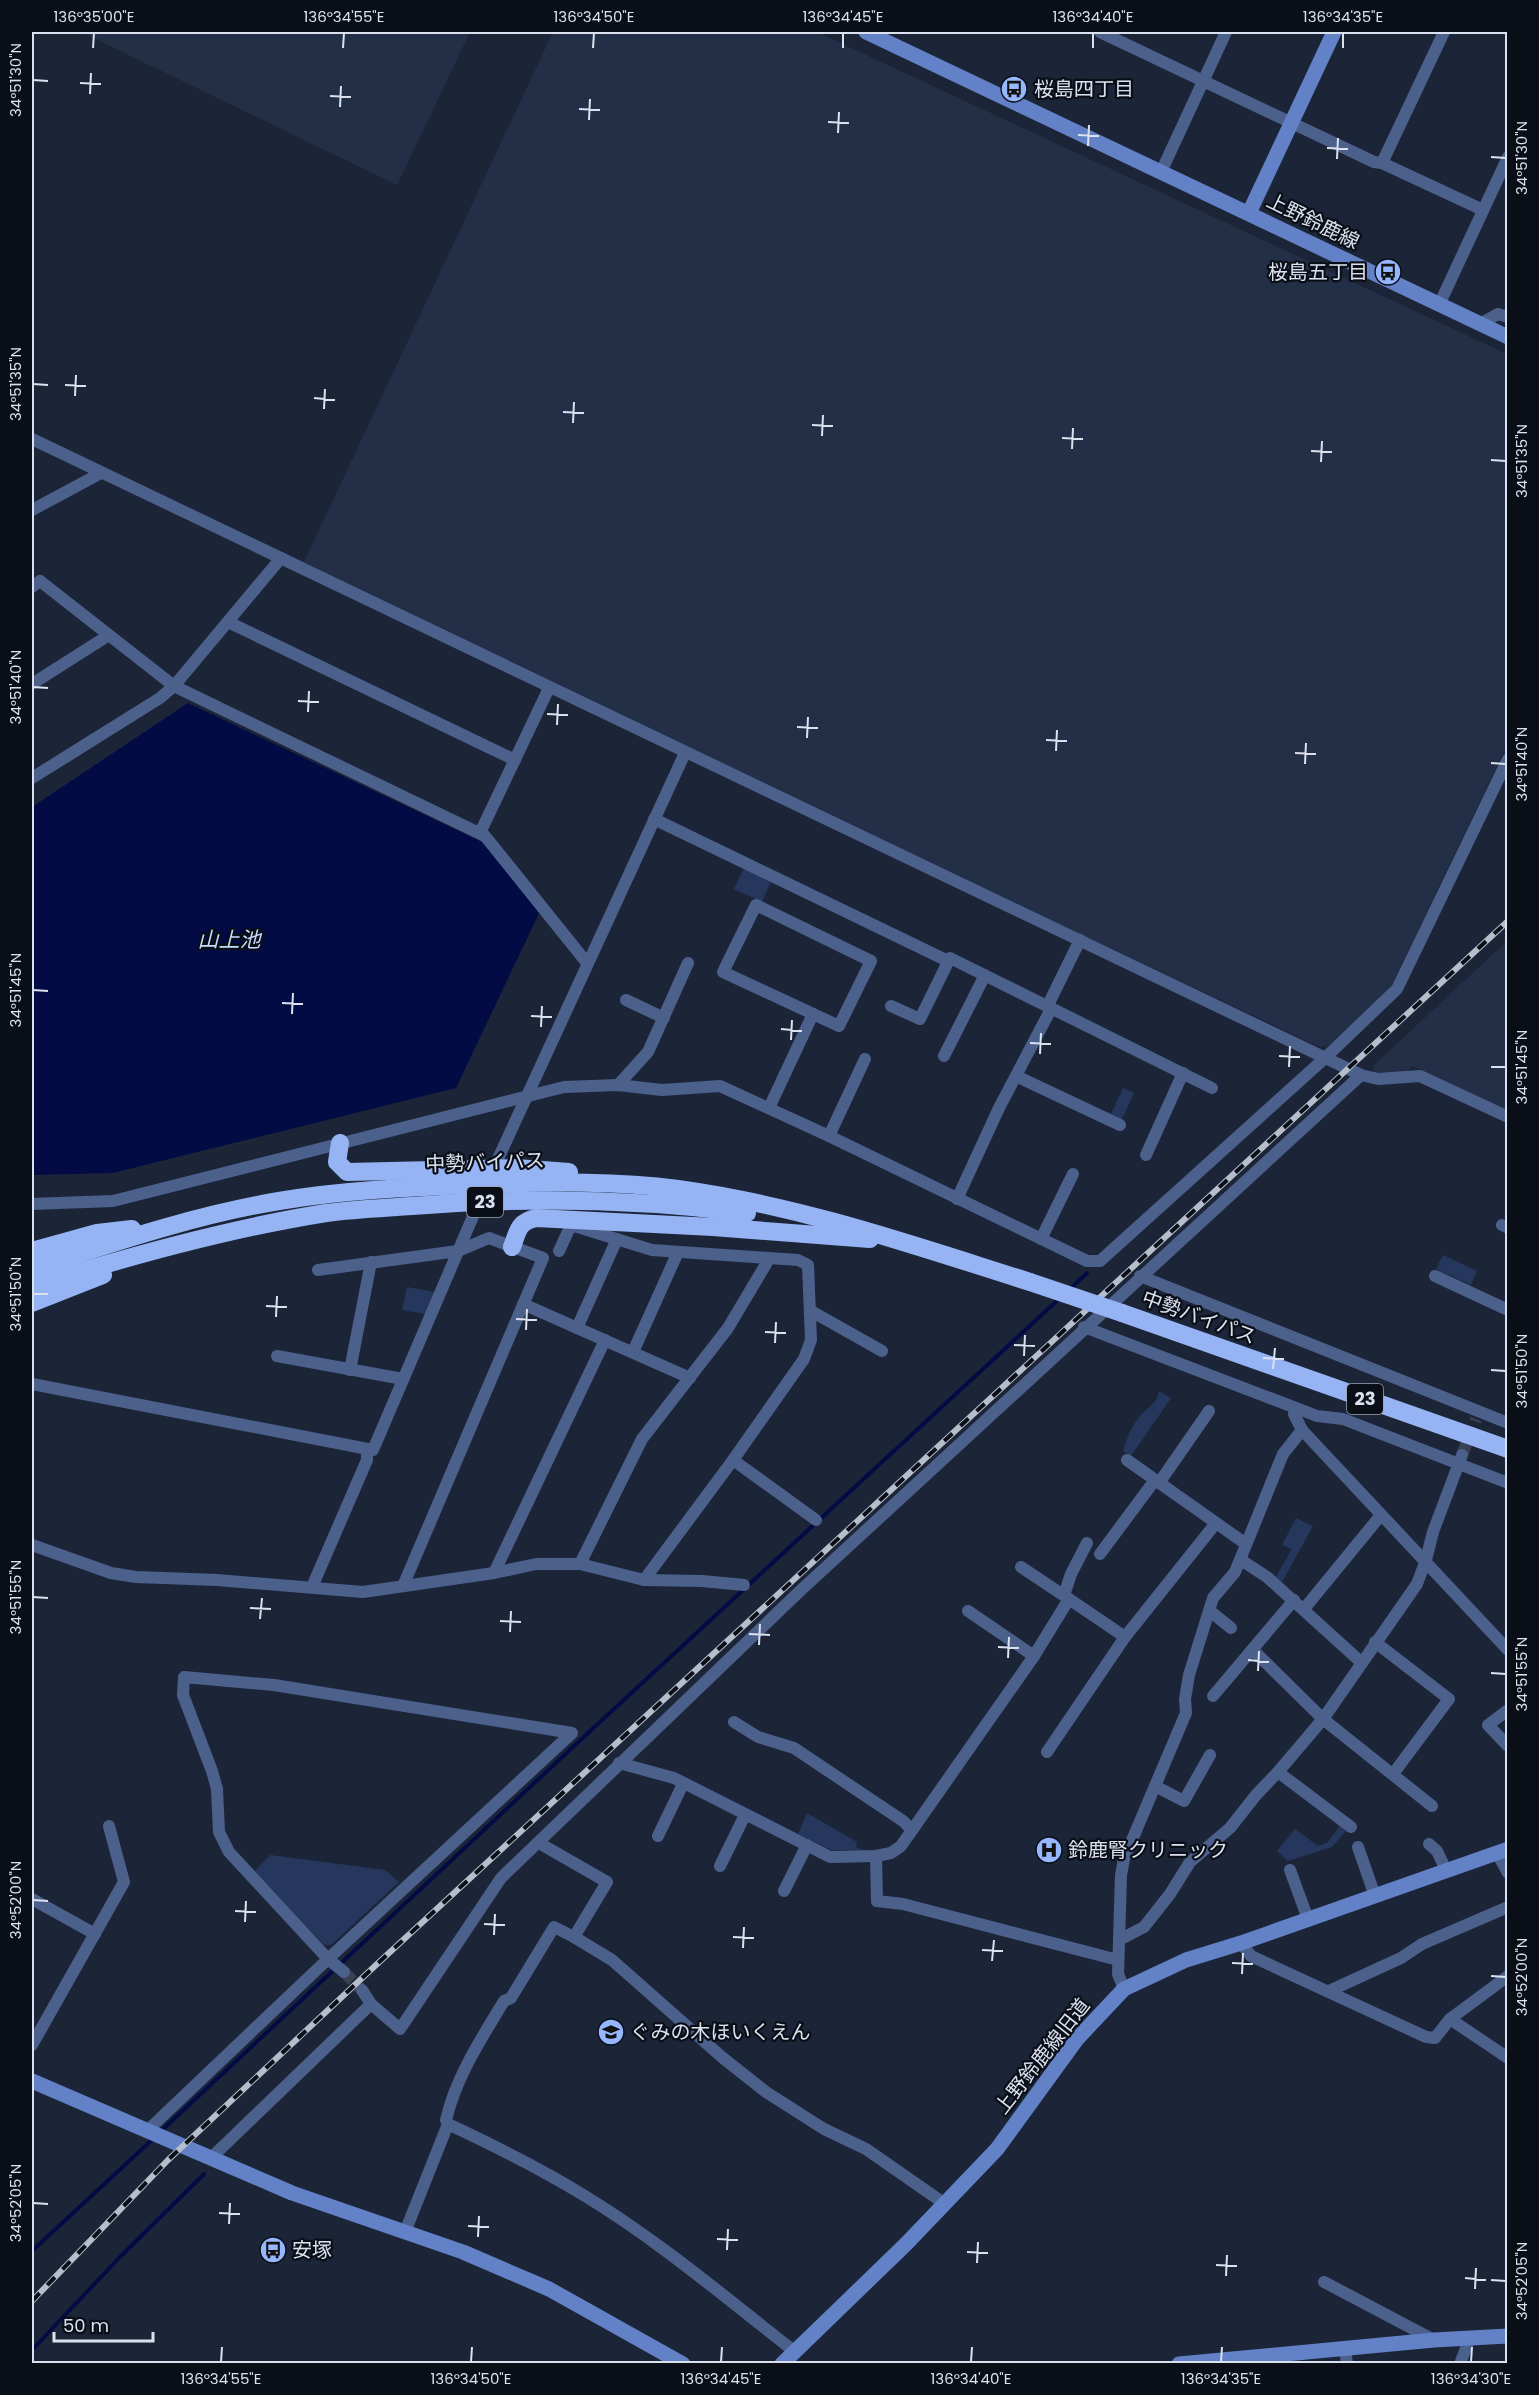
<svg xmlns="http://www.w3.org/2000/svg" width="1539" height="2395" font-family="Poppins,'Noto Sans JP',sans-serif">
  <style>
    .built { fill: #232e47 }
    .green { fill: #26375d }
    .water { fill: #020b43 }
    .lines { fill: none; stroke-linecap: round; stroke-linejoin: round }
    .stream { stroke: #020b43; stroke-width: 4 }
    .street-tunnel { stroke: #394153; stroke-width: 12; stroke-dasharray: 12 6; stroke-linecap: butt }
    .street { stroke: #4c608c; stroke-width: 12 }
    .secondary { stroke: #6281c6; stroke-width: 15 }
    .highway { stroke: #96b4f4; stroke-width: 18 }
    .rail-casing { stroke: #b6bdcb; stroke-width: 6 }
    .rail { stroke: #0a0e17; stroke-width: 4; stroke-dasharray: 11; stroke-linecap: butt }
    .highway-bridge { stroke: #96b4f4; stroke-width: 18 }
    .ticks { fill: none; stroke: #dbe1ee; stroke-width: 2 }
    .labels { text-anchor: middle; stroke-width: 4.5; stroke-linejoin: round; paint-order: stroke }
    .shield { fill: #0a0e17; stroke: #9ca2ae; stroke-width: 1.5 }
    .shield-label { font-size: 18px; font-weight: bold; fill: #dbe1ee }
    .poi-label { font-size: 20px; fill: #dbe1ee; stroke: #0a0e17; text-anchor: start }
    .street-label { font-size: 20px; fill: #dbe1ee; stroke: #0a0e17 }
    .water-label { font-size: 21px; font-style: italic; fill: #c7d9fd; stroke: #0a0e17 }
    .neatline { fill: none; stroke: #dbe1ee; stroke-width: 2 }
    .ticks-label { font-size: 15px; text-anchor: middle; fill: #dbe1ee }
  </style>
  <rect width="100%" height="100%" fill="#1c2538"/>
  <g class="built">
    <polygon points="81,32 470,32 397,185"/>
    <polygon points="553,32 817,32 1507,354 1507,745 1390,989 1328,1046 1320,1047 1082,935 304,562"/>
    <polygon points="1507,941 1507,1111 1412,1066 1407,1072 1376,1074 1373,1070 1373,1066"/>
  </g>
  <g class="green">
    <polygon points="745,866 772,879 762,902 734,889"/>
    <polygon points="1123,1088 1134,1093 1122,1119 1111,1114"/>
    <polygon points="1443,1255 1477,1271 1471,1285 1436,1269"/>
    <polygon points="407,1287 434,1292 425,1314 402,1310"/>
    <path d="M1159,1391L1171,1398L1131,1456L1123,1451C1127,1438 1132,1425 1141,1415C1149,1406 1157,1404 1159,1391Z"/>
    <polygon points="1296,1518 1313,1526 1282,1582 1276,1577 1292,1549 1282,1545"/>
    <polygon points="807,1813 857,1842 856,1847 863,1850 831,1850 798,1834"/>
    <polygon points="1340,1826 1346,1831 1332,1847 1288,1861 1277,1851 1295,1829 1318,1846 1327,1843"/>
    <polygon points="270,1855 385,1870 399,1882 331,1945 324,1945 255,1873 255,1871"/>
  </g>
  <polygon class="water" points="188,703 482,842 540,911 456,1088 113,1173 32,1175 32,807"/>
  <g class="lines">
    <g class="stream">
      <polyline points="1070,1289 1087,1273"/>
      <polyline points="161,2131 589,1732 1060,1298"/>
      <polyline points="32,2251 154,2138"/>
      <polyline points="32,2350 119,2258 204,2174"/>
    </g>
    <g class="street-tunnel">
      <polyline points="1462,1455 1476,1419"/>
      <polyline points="344,1972 362,1990"/>
    </g>
    <g class="street">
      <polyline points="1100,32 1374,162 1382,163 1483,210"/>
      <polyline points="1382,163 1444,32"/>
      <polyline points="1161,172 1226,32"/>
      <polyline points="1439,305 1508,157"/>
      <polyline points="1480,324 1498,314 1508,317"/>
      <polyline points="32,439 1361,1075 1378,1079 1420,1076 1508,1117"/>
      <polyline points="32,510 101,473"/>
      <polyline points="32,587 40,581 174,686 485,836 587,963"/>
      <polyline points="228,622 515,760"/>
      <polyline points="32,684 109,635"/>
      <polyline points="32,778 160,698 174,686 281,558"/>
      <polyline points="654,819 948,961"/>
      <polyline points="480,833 549,688"/>
      <polygon points="756,905 871,961 839,1026 723,972"/>
      <polyline points="626,1000 664,1018"/>
      <polyline points="1048,1005 1080,940"/>
      <polyline points="891,1006 920,1019 950,958 1212,1088"/>
      <polyline points="944,1056 985,975"/>
      <polyline points="1016,1076 1120,1125"/>
      <polyline points="618,1085 648,1052 688,963"/>
      <polyline points="769,1108 813,1014"/>
      <polyline points="829,1136 865,1059"/>
      <polyline points="1146,1155 1183,1073"/>
      <polyline points="497,1161 685,753"/>
      <polyline points="957,1199 999,1108 1051,1009"/>
      <polyline points="32,1204 113,1201 564,1087 618,1085 662,1090 720,1086 829,1136 1087,1261 1100,1261 1325,1058 1397,989 1508,759"/>
      <polyline points="1502,1225 1508,1228"/>
      <polyline points="1041,1239 1073,1174"/>
      <polyline points="318,1270 458,1251 489,1238 543,1258 403,1586"/>
      <polyline points="1140,1276 1508,1423"/>
      <polyline points="1435,1276 1508,1310"/>
      <polyline points="523,1304 690,1378"/>
      <polyline points="811,1311 882,1351"/>
      <polyline points="1084,1327 1317,1416 1343,1419 1508,1483"/>
      <polyline points="577,1328 617,1239"/>
      <polyline points="633,1352 678,1252"/>
      <polyline points="277,1356 403,1379"/>
      <polyline points="350,1370 371,1262"/>
      <polyline points="32,1384 373,1450 474,1214"/>
      <polyline points="1295,1408 1294,1414 1302,1430 1508,1650"/>
      <polyline points="733,1460 816,1520"/>
      <polyline points="1127,1460 1246,1544"/>
      <polyline points="1159,1483 1209,1411"/>
      <polyline points="32,1545 111,1573 136,1577 217,1580 363,1592 494,1573 536,1564 580,1564 644,1580 733,1460 804,1359 811,1340 808,1265 798,1260 652,1250 571,1225 559,1251"/>
      <polyline points="1100,1554 1155,1480"/>
      <polyline points="1241,1560 1267,1577 1362,1663 1417,1584 1426,1560 1433,1532 1462,1455"/>
      <polyline points="580,1564 642,1439 728,1328 769,1259"/>
      <polyline points="1021,1567 1069,1599"/>
      <polyline points="494,1573 605,1340"/>
      <polyline points="644,1580 702,1581 744,1585"/>
      <polyline points="312,1587 367,1460 367,1449"/>
      <polyline points="1064,1595 1071,1574 1087,1543"/>
      <polyline points="1304,1609 1381,1515"/>
      <polyline points="968,1611 1034,1656"/>
      <polyline points="1210,1611 1231,1628"/>
      <polyline points="1375,1642 1449,1699 1393,1774"/>
      <polyline points="1253,1650 1323,1719 1432,1806"/>
      <polyline points="1213,1696 1294,1600"/>
      <polyline points="1508,1710 1488,1725 1508,1746"/>
      <polyline points="734,1722 758,1737 794,1748 903,1821 912,1830"/>
      <polyline points="1047,1752 1125,1637 1216,1523"/>
      <polyline points="619,1763 674,1778 830,1857 876,1856 891,1853 901,1846 1034,1656 1069,1599 1125,1637"/>
      <polyline points="1278,1772 1351,1827"/>
      <polyline points="1155,1786 1184,1801 1210,1755"/>
      <polyline points="658,1836 683,1784"/>
      <polyline points="539,1843 607,1882 574,1937 612,1960 723,2058 766,2092 824,2129 866,2149 945,2204"/>
      <polyline points="1429,1844 1437,1851 1446,1870"/>
      <polyline points="1358,1847 1375,1896"/>
      <polyline points="1497,1853 1508,1873"/>
      <polyline points="876,1856 877,1901 903,1904 1118,1960"/>
      <polyline points="720,1866 745,1815"/>
      <polyline points="1290,1870 1308,1919"/>
      <polyline points="784,1891 807,1845"/>
      <polyline points="32,1899 95,1934"/>
      <polyline points="1119,1940 1144,1927 1170,1894 1190,1862 1230,1828 1256,1795 1278,1772 1323,1719 1362,1663"/>
      <polyline points="1241,1943 1251,1956 1426,2037 1435,2038 1450,2019 1508,1976"/>
      <polyline points="1124,1989 1118,1974 1121,1875 1124,1859 1186,1713 1185,1699 1189,1675 1213,1598 1235,1572 1283,1454 1302,1430"/>
      <polyline points="362,1990 371,2004"/>
      <polyline points="1329,1991 1401,1958 1422,1944 1508,1907"/>
      <polyline points="1450,2019 1508,2058"/>
      <polyline points="32,2045 124,1882 109,1826"/>
      <path d="M448,2124L446,2120C456,2077 481,2039 504,2001L511,1998L554,1927L574,1937"/>
      <polyline points="148,2130 328,1959 572,1733 274,1685 184,1677 183,1695 212,1771 217,1789 219,1832 229,1852 328,1959 344,1972"/>
      <polyline points="211,2158 371,2004 400,2029 501,1878 801,1590 1361,1075"/>
      <path d="M405,2232L448,2124C495,2146 541,2169 585,2196C659,2241 726,2298 794,2351"/>
      <polyline points="1324,2282 1434,2340"/>
      <polyline points="1345,2348 1347,2364"/>
      <polyline points="1460,2364 1470,2337"/>
    </g>
    <g class="secondary">
      <polyline points="866,32 1508,337"/>
      <polyline points="1249,213 1334,32"/>
      <polyline points="32,2081 292,2193 463,2252 549,2289 683,2364"/>
      <polyline points="782,2364 906,2244 997,2149 1077,2039 1124,1989 1186,1960 1241,1943 1508,1849"/>
      <polyline points="1179,2364 1434,2340 1508,2336"/>
    </g>
    <g class="highway">
      <polyline points="340,1143 337,1162 347,1172 516,1168 569,1172"/>
      <path d="M512,1247C518,1231 518,1222 536,1218L713,1227L870,1239"/>
      <polyline points="32,1251 97,1233 132,1229"/>
      <path d="M32,1269C113,1243 195,1215 279,1201C350,1189 422,1187 494,1184C555,1182 617,1181 678,1189C801,1206 913,1245 1030,1282"/>
      <path d="M32,1286C128,1257 226,1229 326,1213C355,1209 384,1208 412,1206C525,1197 636,1199 747,1213"/>
      <polyline points="32,1303 103,1275"/>
      <polyline points="1122,1313 1508,1449"/>
    </g>
    <defs>
      <polyline id="rail" points="32,2301 168,2160 376,1965 1508,921"/>
    </defs>
    <use href="#rail" class="rail-casing"/>
    <use href="#rail" class="rail"/>
    <polyline class="highway-bridge" points="1030,1282 1122,1313"/>
  </g>
  <path class="ticks" d="M93,48L94,33M343,48L344,33M593,48L594,33M843,48V33M1093,48V33M1343,48V33M33,80L48,81M80,83L101,84M90,94L91,73M330,96L351,97M340,107L341,86M579,109L600,110M589,120L590,99M828,122L849,123M838,133L839,112M1078,135L1099,136M1088,146L1089,125M1327,148L1348,149M1491,157L1506,158M1337,159L1338,138M33,384L48,385M65,385L86,386M75,396L76,375M314,398L335,400M324,409L325,389M563,412L584,413M573,423L574,402M812,425L833,426M822,436L823,415M1062,438L1083,439M1072,449L1073,428M1311,451L1332,452M1491,460L1506,461M1321,462L1322,441M33,687L48,688M298,701L319,702M308,712L309,691M547,714L568,715M557,725L558,704M797,727L818,728M807,738L808,717M1046,740L1067,741M1056,751L1057,730M1295,753L1316,754M1491,763L1506,764M1305,764L1306,743M33,990L48,991M282,1003L303,1004M292,1014L293,993M531,1016L552,1017M541,1027L542,1006M781,1029L802,1031M791,1040L792,1020M1030,1043L1051,1044M1040,1054L1041,1033M1279,1056L1300,1057M1289,1067L1290,1046M1491,1067H1506M33,1294H48M266,1306L287,1307M276,1317L277,1296M516,1319L537,1320M526,1330L527,1309M765,1332L786,1333M775,1343L776,1322M1014,1345L1035,1346M1024,1356L1025,1335M1263,1358L1284,1359M1273,1369L1275,1348M1491,1370L1506,1371M33,1597L48,1598M250,1608L271,1609M260,1619L262,1598M500,1621L521,1622M510,1632L511,1611M749,1634L770,1635M759,1645L760,1624M998,1647L1019,1648M1008,1658L1009,1637M1248,1660L1269,1662M1258,1671L1259,1651M1491,1673L1506,1674M33,1900L48,1901M235,1911L256,1912M245,1922L246,1901M484,1924L505,1925M494,1935L495,1914M733,1937L754,1938M743,1948L744,1927M982,1950L1003,1951M992,1961L994,1940M1232,1963L1253,1964M1242,1974L1243,1953M1491,1976L1506,1977M33,2203L48,2204M219,2213L240,2214M229,2224L230,2203M468,2226L489,2227M478,2237L479,2216M717,2239L738,2240M727,2250L728,2229M967,2252L988,2253M977,2263L978,2242M1216,2265L1237,2266M1226,2276L1227,2255M1465,2278L1486,2280M1491,2280L1506,2281M1475,2289L1476,2268M221,2362L222,2347M471,2362L472,2347M721,2362L722,2347M971,2362L972,2347M1221,2362L1222,2347M1471,2362L1472,2347"/>
  <defs>
    <symbol id="bus-disc" viewBox="-11 -11 22 22"><circle r="9.5" fill="#96b6fd" stroke="#0a0e17"/><path d="M-5-6H5V4H4V6H2V4H-2V6H-4V4H-5ZM-3.5-4V0h7V-4ZM-3.5 1.2v1.5H-2V1.2ZM2 1.2v1.5H3.5V1.2Z" fill="#111"/></symbol>
    <symbol id="hospital-disc" viewBox="-11 -11 22 22"><circle r="9.5" fill="#96b6fd" stroke="#0a0e17"/><path d="M-5-5h3v3.5h4V-5h3V5h-3V1.5h-4V5h-3Z" fill="#111"/></symbol>
    <symbol id="school-disc" viewBox="-11 -11 22 22"><circle r="9.5" fill="#96b6fd" stroke="#0a0e17"/><path d="M0-5L7-2L0 1L-7-2ZM-4 1L0 2.5L4 1V4Q0 6-4 4Z" fill="#111"/></symbol>
  </defs>
  <g fill-rule="evenodd">
    <use href="#bus-disc" x="999" y="74" width="30" height="30"/>
    <use href="#bus-disc" x="1373" y="257" width="30" height="30"/>
    <use href="#hospital-disc" x="1034" y="1835" width="30" height="30"/>
    <use href="#school-disc" x="596" y="2017" width="30" height="30"/>
    <use href="#bus-disc" x="258" y="2235" width="30" height="30"/>
  </g>
  <g class="labels">
    <g class="shield">
      <rect x="467" y="1187" width="36" height="30" rx="4.5"/>
      <rect x="1347" y="1384" width="36" height="30" rx="4.5"/>
    </g>
    <g class="shield-label">
      <text x="485" y="1208">23</text>
      <text x="1365" y="1405">23</text>
    </g>
    <g class="poi-label">
      <text x="1034" y="96">桜島四丁目</text>
      <text x="1368" y="279" text-anchor="end">桜島五丁目</text>
      <text x="1068" y="1857">鈴鹿腎クリニック</text>
      <text x="630" y="2039">ぐみの木ほいくえん</text>
      <text x="292" y="2257">安塚</text>
    </g>
    <g class="street-label">
      <text transform="translate(1313 221) rotate(26)" y="7">上野鈴鹿線</text>
      <text transform="translate(485 1162) rotate(-2)" y="7">中勢バイパス</text>
      <text transform="translate(1199 1317) rotate(20)" y="7">中勢バイパス</text>
      <text transform="translate(1042 2056) rotate(-52)" y="7">上野鈴鹿線旧道</text>
    </g>
    <g class="water-label">
      <text x="229" y="947">山上池</text>
    </g>
  </g>
  <rect width="1539" height="2395" fill="none" stroke="#0a0e17" stroke-width="66"/>
  <path d="M54 2332v9h99v-9" fill="none" stroke="#dbe1ee" stroke-width="3"/>
  <text x="63" y="2332" font-size="18" fill="#dbe1ee" stroke="#0a0e17" stroke-width="4.5" paint-order="stroke">50 m</text>
  <rect x="33" y="33" width="1473" height="2329" class="neatline"/>
  <g class="ticks-label">
    <text x="94" y="22">136°35'00"E</text>
    <text x="344" y="22">136°34'55"E</text>
    <text x="594" y="22">136°34'50"E</text>
    <text x="843" y="22">136°34'45"E</text>
    <text x="1093" y="22">136°34'40"E</text>
    <text x="1343" y="22">136°34'35"E</text>
    <text transform="translate(16 80) rotate(-90)" y="5">34°51'30"N</text>
    <text transform="translate(1522 158) rotate(-90)" y="5">34°51'30"N</text>
    <text transform="translate(16 384) rotate(-90)" y="5">34°51'35"N</text>
    <text transform="translate(1522 461) rotate(-90)" y="5">34°51'35"N</text>
    <text transform="translate(16 687) rotate(-90)" y="5">34°51'40"N</text>
    <text transform="translate(1522 764) rotate(-90)" y="5">34°51'40"N</text>
    <text transform="translate(16 990) rotate(-90)" y="5">34°51'45"N</text>
    <text transform="translate(1522 1067) rotate(-90)" y="5">34°51'45"N</text>
    <text transform="translate(16 1294) rotate(-90)" y="5">34°51'50"N</text>
    <text transform="translate(1522 1371) rotate(-90)" y="5">34°51'50"N</text>
    <text transform="translate(16 1597) rotate(-90)" y="5">34°51'55"N</text>
    <text transform="translate(1522 1674) rotate(-90)" y="5">34°51'55"N</text>
    <text transform="translate(16 1900) rotate(-90)" y="5">34°52'00"N</text>
    <text transform="translate(1522 1977) rotate(-90)" y="5">34°52'00"N</text>
    <text transform="translate(16 2203) rotate(-90)" y="5">34°52'05"N</text>
    <text transform="translate(1522 2281) rotate(-90)" y="5">34°52'05"N</text>
    <text x="221" y="2384">136°34'55"E</text>
    <text x="471" y="2384">136°34'50"E</text>
    <text x="721" y="2384">136°34'45"E</text>
    <text x="971" y="2384">136°34'40"E</text>
    <text x="1221" y="2384">136°34'35"E</text>
    <text x="1471" y="2384">136°34'30"E</text>
  </g>
</svg>
